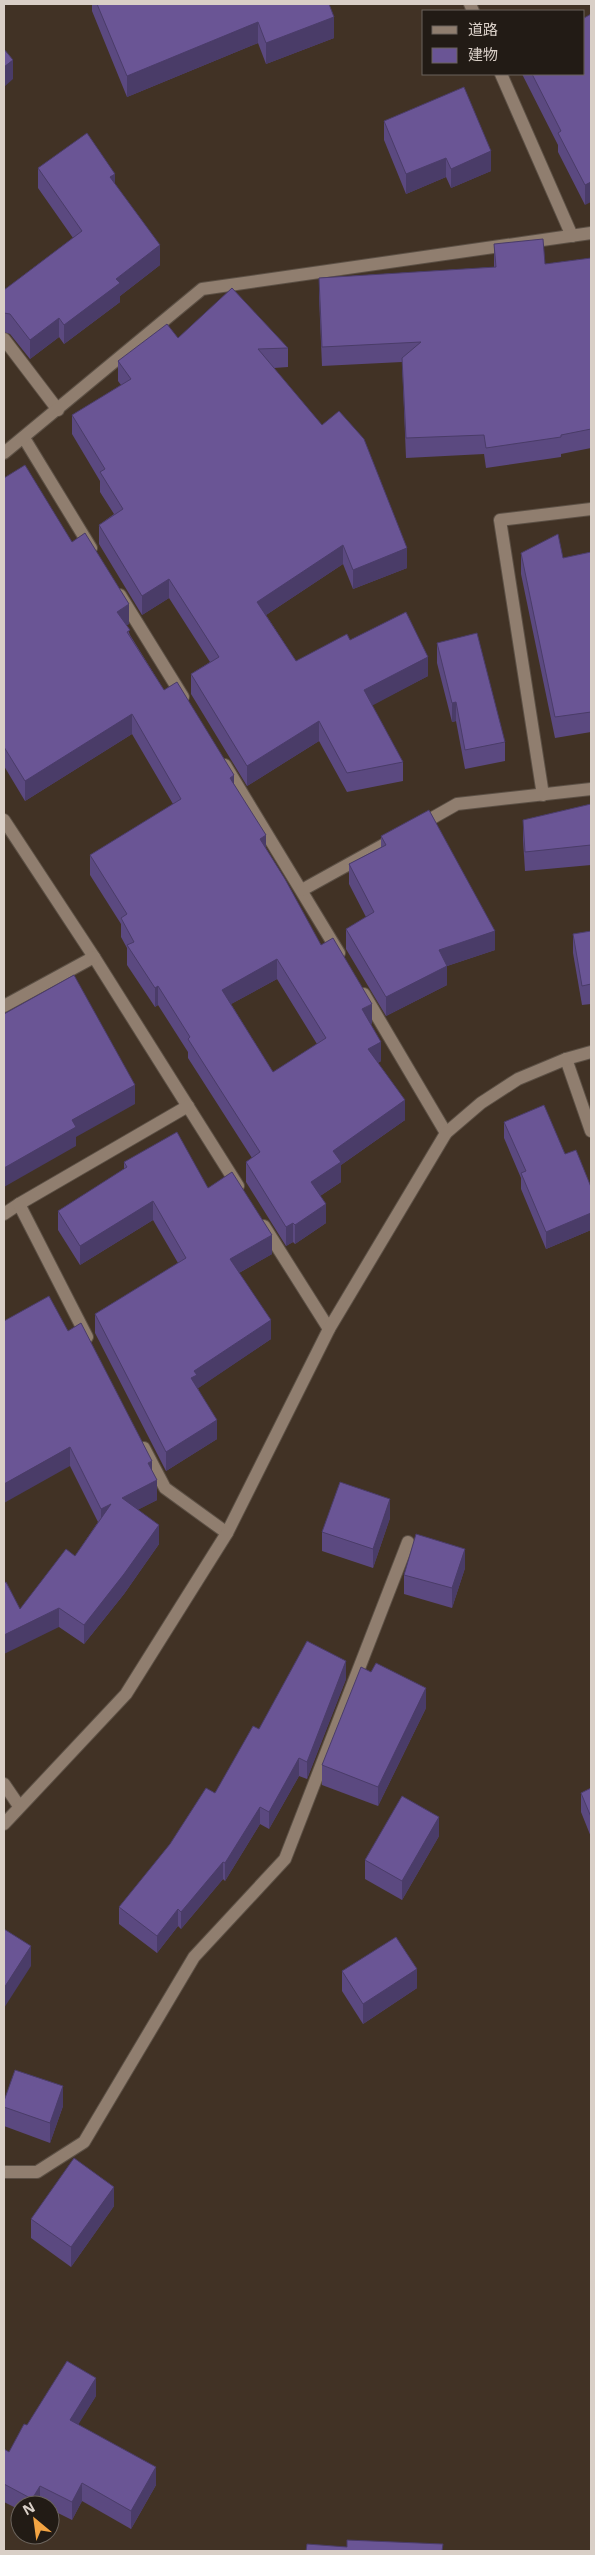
<svg xmlns="http://www.w3.org/2000/svg" width="595" height="2555" font-family="'Open Sans','Noto Sans JP',sans-serif">
  <style>
    .lines { fill: none; stroke-linecap: round; stroke-linejoin: round }
    .street-casing { stroke: #5c5045; stroke-width: 14 }
    .secondary-casing { stroke: #5c5045; stroke-width: 14 }
    .street { stroke: #907e6f; stroke-width: 12 }
    .secondary { stroke: #907e6f; stroke-width: 12 }
    .wall { fill: #5b4980; fill-rule: evenodd }
    .shaded-wall { fill: #4a3c68 }
    .building { fill: #6a5595; stroke: #4a3c68; fill-rule: evenodd }
  </style>
  <rect width="100%" height="100%" fill="#413225"/>
  <g class="lines">
    <defs>
      <g id="street">
        <polyline points="470,4 473,11"/>
        <polyline points="501,74 572,236"/>
        <polyline points="4,339 58,410"/>
        <polyline points="24,438 91,548"/>
        <polyline points="120,595 183,697"/>
        <polyline points="225,765 339,953"/>
        <polyline points="543,795 500,520 591,509"/>
        <polyline points="4,820 94,957 238,1186"/>
        <polyline points="420,825 457,804 591,789"/>
        <polyline points="302,890 396,838"/>
        <polyline points="364,994 446,1133"/>
        <polyline points="4,1006 94,957"/>
        <polyline points="566,1059 591,1131"/>
        <polyline points="4,1214 19,1204"/>
        <polyline points="264,1226 329,1329"/>
        <polyline points="87,1337 19,1204 188,1106"/>
        <polyline points="144,1448 165,1488 227,1533"/>
        <polyline points="4,1784 19,1806"/>
        <polyline points="4,2172 37,2172 84,2142 194,1957 285,1859 408,1542"/>
      </g>
      <g id="secondary">
        <polyline points="4,453 202,289 591,233"/>
        <polyline points="4,1824 126,1694 227,1533 329,1329 446,1133 481,1103 518,1079 566,1059 591,1052"/>
      </g>
    </defs>
    <use href="#street" class="street-casing"/>
    <use href="#secondary" class="secondary-casing"/>
    <use href="#street" class="street"/>
    <use href="#secondary" class="secondary"/>
  </g>
  <g class="wall">
    <polygon points="92,4 329,4 334,38 266,64 258,43 127,97 92,11"/>
    <polygon points="591,14 585,205 558,152 558,145 522,74 584,74"/>
    <polygon points="384,121 491,171 451,188 446,177 406,194 384,140"/>
    <polygon points="38,168 115,184 160,265 120,296 120,302 64,344 59,337 30,359 10,334 4,332 4,290 73,238 38,188"/>
    <polygon points="494,244 545,264 591,258 591,448 561,454 561,457 486,468 484,454 406,458 402,362 322,366 319,297 319,278 494,267"/>
    <polygon points="178,338 288,348 288,367 274,368 407,568 353,589 343,564 266,615 296,661 350,640 428,676 372,705 403,762 403,781 347,792 319,741 247,786 191,694 191,674 210,662 169,598 142,615 99,544 99,525 114,514 100,492 100,481 72,434 72,415 121,385 118,381 118,361"/>
    <path d="M4,478L72,542L129,624L126,625L130,635L164,690L234,784L266,848L321,945L372,1023L371,1024L381,1061L378,1063L405,1120L341,1165V1182L320,1196L326,1223L295,1244L293,1242L286,1246L246,1182V1162L252,1158L188,1058V1052L158,1005L155,1007L127,965V948L121,937V924L90,875V855L173,804L132,734L25,801L4,766ZM277,979L317,1044L273,1072L231,1004Z"/>
    <polygon points="591,552 591,732 555,738 521,574 521,553 563,558"/>
    <polygon points="437,643 505,742 505,761 465,769 456,721 452,722 437,663"/>
    <polygon points="591,804 591,865 525,871 523,840 523,820"/>
    <polygon points="381,836 495,950 447,966 447,985 386,1016 346,949 346,929 366,917 349,884 349,864 381,847"/>
    <polygon points="591,931 591,1004 582,1005 573,953 573,934"/>
    <polygon points="504,1122 565,1154 591,1187 591,1230 546,1249 521,1189 521,1178 504,1138"/>
    <polygon points="124,1162 208,1188 272,1254 239,1273 271,1339 198,1388 217,1439 166,1471 95,1333 95,1314 178,1263 153,1220 80,1265 58,1230 58,1211 124,1169"/>
    <polygon points="68,1331 152,1471 157,1500 137,1510 159,1544 124,1594 84,1644 59,1627 20,1609 75,1556 98,1522 70,1466"/>
    <polygon points="390,1518 373,1568 322,1551 322,1532"/>
    <polygon points="465,1568 452,1608 404,1594 404,1575"/>
    <polygon points="346,1679 307,1779 299,1776 269,1829 260,1824 225,1881 223,1879 181,1929 178,1926 157,1953 119,1924 119,1907 215,1793 259,1729"/>
    <polygon points="426,1708 378,1806 322,1785 322,1765"/>
    <polygon points="591,1788 591,1837 581,1812 581,1793"/>
    <polygon points="439,1836 402,1900 365,1879 365,1860"/>
    <polygon points="342,1971 417,1988 363,2024 342,1991"/>
    <polygon points="4,2101 63,2106 50,2143 4,2126"/>
    <polygon points="114,2206 71,2267 31,2238 31,2219"/>
    <polygon points="96,2396 78,2424 156,2485 131,2529 82,2501 72,2520 50,2509 50,2505 42,2505 40,2504 39,2505 20,2505 20,2510 4,2502 4,2449 9,2452 27,2425"/>
  </g>
  <g class="shaded-wall">
    <polygon points="334,17 334,38 266,64 266,43"/>
    <polygon points="258,22 258,43 127,97 127,76"/>
    <polygon points="13,60 13,79 4,87 4,67"/>
    <polygon points="491,151 491,171 451,188 451,169"/>
    <polygon points="446,158 446,177 406,194 406,174"/>
    <polygon points="115,174 115,193 110,177"/>
    <polygon points="591,182 591,202 585,205 585,185"/>
    <polygon points="160,245 160,265 120,296 120,302 64,344 64,325 116,279"/>
    <polygon points="59,318 59,337 30,359 30,340"/>
    <polygon points="343,545 343,564 257,621 257,602"/>
    <polygon points="407,548 407,568 353,589 353,570"/>
    <polygon points="169,579 169,598 142,615 142,596"/>
    <polygon points="129,604 129,624 117,631 117,612"/>
    <polygon points="428,657 428,676 364,710 364,690"/>
    <polygon points="456,702 456,721 452,722 452,703"/>
    <polygon points="132,714 132,734 25,801 25,781"/>
    <polygon points="319,721 319,741 247,786 247,766"/>
    <polygon points="234,775 234,794 230,778"/>
    <polygon points="266,835 266,855 260,839"/>
    <polygon points="495,931 495,950 447,966 447,985 386,1016 386,997 439,950"/>
    <polygon points="277,959 277,979 222,1009 222,990"/>
    <polygon points="158,986 158,1005 155,1007 155,988"/>
    <polygon points="372,1004 372,1023 362,1028 362,1009"/>
    <polygon points="381,1042 381,1061 368,1069 368,1049"/>
    <polygon points="135,1085 135,1104 76,1137 76,1146 4,1187 4,1168 72,1120"/>
    <polygon points="405,1100 405,1120 341,1165 341,1182 311,1202 311,1182 333,1151"/>
    <polygon points="153,1201 153,1220 80,1265 80,1246"/>
    <polygon points="326,1204 326,1223 295,1244 295,1225"/>
    <polygon points="591,1213 591,1230 546,1249 546,1232"/>
    <polygon points="293,1223 293,1242 286,1246 286,1227"/>
    <polygon points="272,1235 272,1254 230,1278 230,1259"/>
    <polygon points="271,1320 271,1339 197,1389 191,1378 194,1371"/>
    <polygon points="217,1420 217,1439 166,1471 166,1452"/>
    <polygon points="70,1447 70,1466 4,1503 4,1484"/>
    <polygon points="152,1461 152,1480 148,1463"/>
    <polygon points="157,1480 157,1500 122,1518 122,1498"/>
    <polygon points="390,1499 390,1518 373,1568 373,1549"/>
    <polygon points="111,1504 101,1528 101,1509"/>
    <polygon points="159,1525 159,1544 124,1594 84,1644 84,1625"/>
    <polygon points="465,1549 465,1568 452,1608 452,1588"/>
    <polygon points="59,1608 59,1627 4,1654 4,1635"/>
    <polygon points="346,1661 346,1679 307,1779 307,1762"/>
    <polygon points="426,1688 426,1708 378,1806 378,1787"/>
    <polygon points="299,1758 299,1776 269,1829 269,1812"/>
    <polygon points="260,1807 260,1824 225,1881 225,1863"/>
    <polygon points="439,1817 439,1836 402,1900 402,1881"/>
    <polygon points="223,1862 223,1879 181,1929 181,1912"/>
    <polygon points="178,1909 178,1926 157,1953 157,1936"/>
    <polygon points="31,1946 31,1966 4,2008 4,1988"/>
    <polygon points="417,1969 417,1988 363,2024 363,2004"/>
    <polygon points="63,2086 63,2106 50,2143 50,2123"/>
    <polygon points="114,2187 114,2206 71,2267 71,2247"/>
    <polygon points="5,2207 5,2226 4,2230 4,2210"/>
    <polygon points="96,2378 96,2396 70,2438 70,2420"/>
    <polygon points="156,2467 156,2485 131,2529 131,2511"/>
    <polygon points="82,2483 82,2501 72,2520 72,2502"/>
    <polygon points="40,2486 40,2504 39,2505 32,2505 32,2499"/>
  </g>
  <g class="building">
    <polygon points="97,4 329,4 334,17 266,43 258,22 127,76"/>
    <polygon points="591,14 591,182 585,185 558,133 561,131 532,74 584,74 584,18"/>
    <polygon points="4,49 13,60 4,67"/>
    <polygon points="464,87 491,151 451,169 446,158 406,174 384,121"/>
    <polygon points="87,133 115,174 110,177 160,245 116,279 120,283 64,325 59,318 30,340 10,314 4,313 4,290 82,231 38,168"/>
    <polygon points="543,239 545,264 591,258 591,429 561,435 561,437 486,448 484,435 406,438 402,358 421,342 322,347 319,278 496,267 494,244"/>
    <polygon points="232,288 288,348 258,349 322,425 339,411 364,439 407,548 353,570 343,545 257,602 296,661 347,634 350,640 406,612 428,657 364,690 403,762 347,773 319,721 247,766 191,674 219,657 169,579 142,596 99,525 123,509 100,472 105,469 72,415 131,379 118,361 167,324 178,338"/>
    <path d="M25,465L72,542L85,533L129,604L117,612L130,630L127,632L164,690L177,682L234,775L230,778L266,835L260,839L285,879L321,945L333,938L372,1004L362,1009L381,1042L368,1049L405,1100L333,1151L341,1162L311,1182L326,1204L295,1225L293,1223L286,1227L246,1162L260,1152L188,1039L190,1037L158,986L155,988L127,945L134,942L121,918L127,914L90,855L181,799L132,714L25,781L4,747V478ZM277,959L326,1038L273,1072L222,990Z"/>
    <polygon points="558,534 563,558 591,552 591,712 555,717 521,553"/>
    <polygon points="477,633 505,742 465,750 456,702 452,703 437,643"/>
    <polygon points="591,804 591,845 525,852 523,820"/>
    <polygon points="429,810 495,931 439,950 447,966 386,997 346,929 374,912 349,864 386,845 381,836"/>
    <polygon points="591,931 591,984 582,986 573,934"/>
    <polygon points="74,975 135,1085 72,1120 76,1127 4,1168 4,1014"/>
    <polygon points="544,1105 565,1154 576,1150 591,1187 591,1213 546,1232 521,1173 526,1171 504,1122"/>
    <polygon points="177,1132 208,1188 232,1172 272,1235 230,1259 271,1320 194,1371 197,1375 191,1378 217,1420 166,1452 95,1314 186,1258 153,1201 80,1246 58,1211 127,1167 124,1162"/>
    <polygon points="49,1296 68,1331 81,1323 152,1461 148,1463 157,1480 122,1498 159,1525 124,1574 84,1625 59,1608 4,1635 4,1583 6,1582 20,1609 66,1549 75,1556 111,1504 101,1509 70,1447 4,1484 4,1321"/>
    <polygon points="340,1482 390,1499 373,1549 322,1532"/>
    <polygon points="416,1534 465,1549 452,1588 404,1575"/>
    <polygon points="307,1641 346,1661 307,1762 299,1758 269,1812 260,1807 225,1863 223,1862 181,1912 178,1909 157,1936 119,1907 170,1844 206,1788 215,1793 253,1726 259,1729"/>
    <polygon points="376,1663 426,1688 378,1787 322,1765 361,1667 371,1672"/>
    <polygon points="591,1788 591,1817 581,1793"/>
    <polygon points="402,1796 439,1817 402,1881 365,1860"/>
    <polygon points="4,1929 31,1946 4,1988"/>
    <polygon points="396,1937 417,1969 363,2004 342,1971"/>
    <polygon points="15,2070 63,2086 50,2123 4,2107 4,2101"/>
    <polygon points="74,2158 114,2187 71,2247 31,2219"/>
    <polygon points="67,2361 96,2378 70,2420 156,2467 131,2511 82,2483 72,2502 40,2486 32,2499 4,2484 4,2449 9,2452 24,2424 27,2425"/>
    <polygon points="347,2540 443,2544 442,2551 306,2551 307,2544 347,2547"/>
  </g>
  <rect width="595" height="2555" fill="none" stroke="#d9cfc7" stroke-width="10"/>
  <rect x="422" y="10" width="162" height="65" fill="#221b15" stroke="#6b635c"/>
  <rect x="432" y="26" width="25" height="8" fill="#907e6f" stroke="#6b635c"/>
  <text x="468" y="35" font-size="15" fill="#d9cfc7">道路</text>
  <rect x="432" y="48" width="25" height="15" fill="#6a5595" stroke="#6b635c"/>
  <text x="468" y="60" font-size="15" fill="#d9cfc7">建物</text>
  <g transform="translate(35 2520) rotate(331)"><circle r="24" fill="#221b15" stroke="#6b635c"/>
  <path d="M0-4L9 19L0 12L-9 19Z" fill="#f3a443"/>
  <text y="-8" font-size="14" font-weight="bold" text-anchor="middle" fill="#d9cfc7">N</text>
  </g>
</svg>
